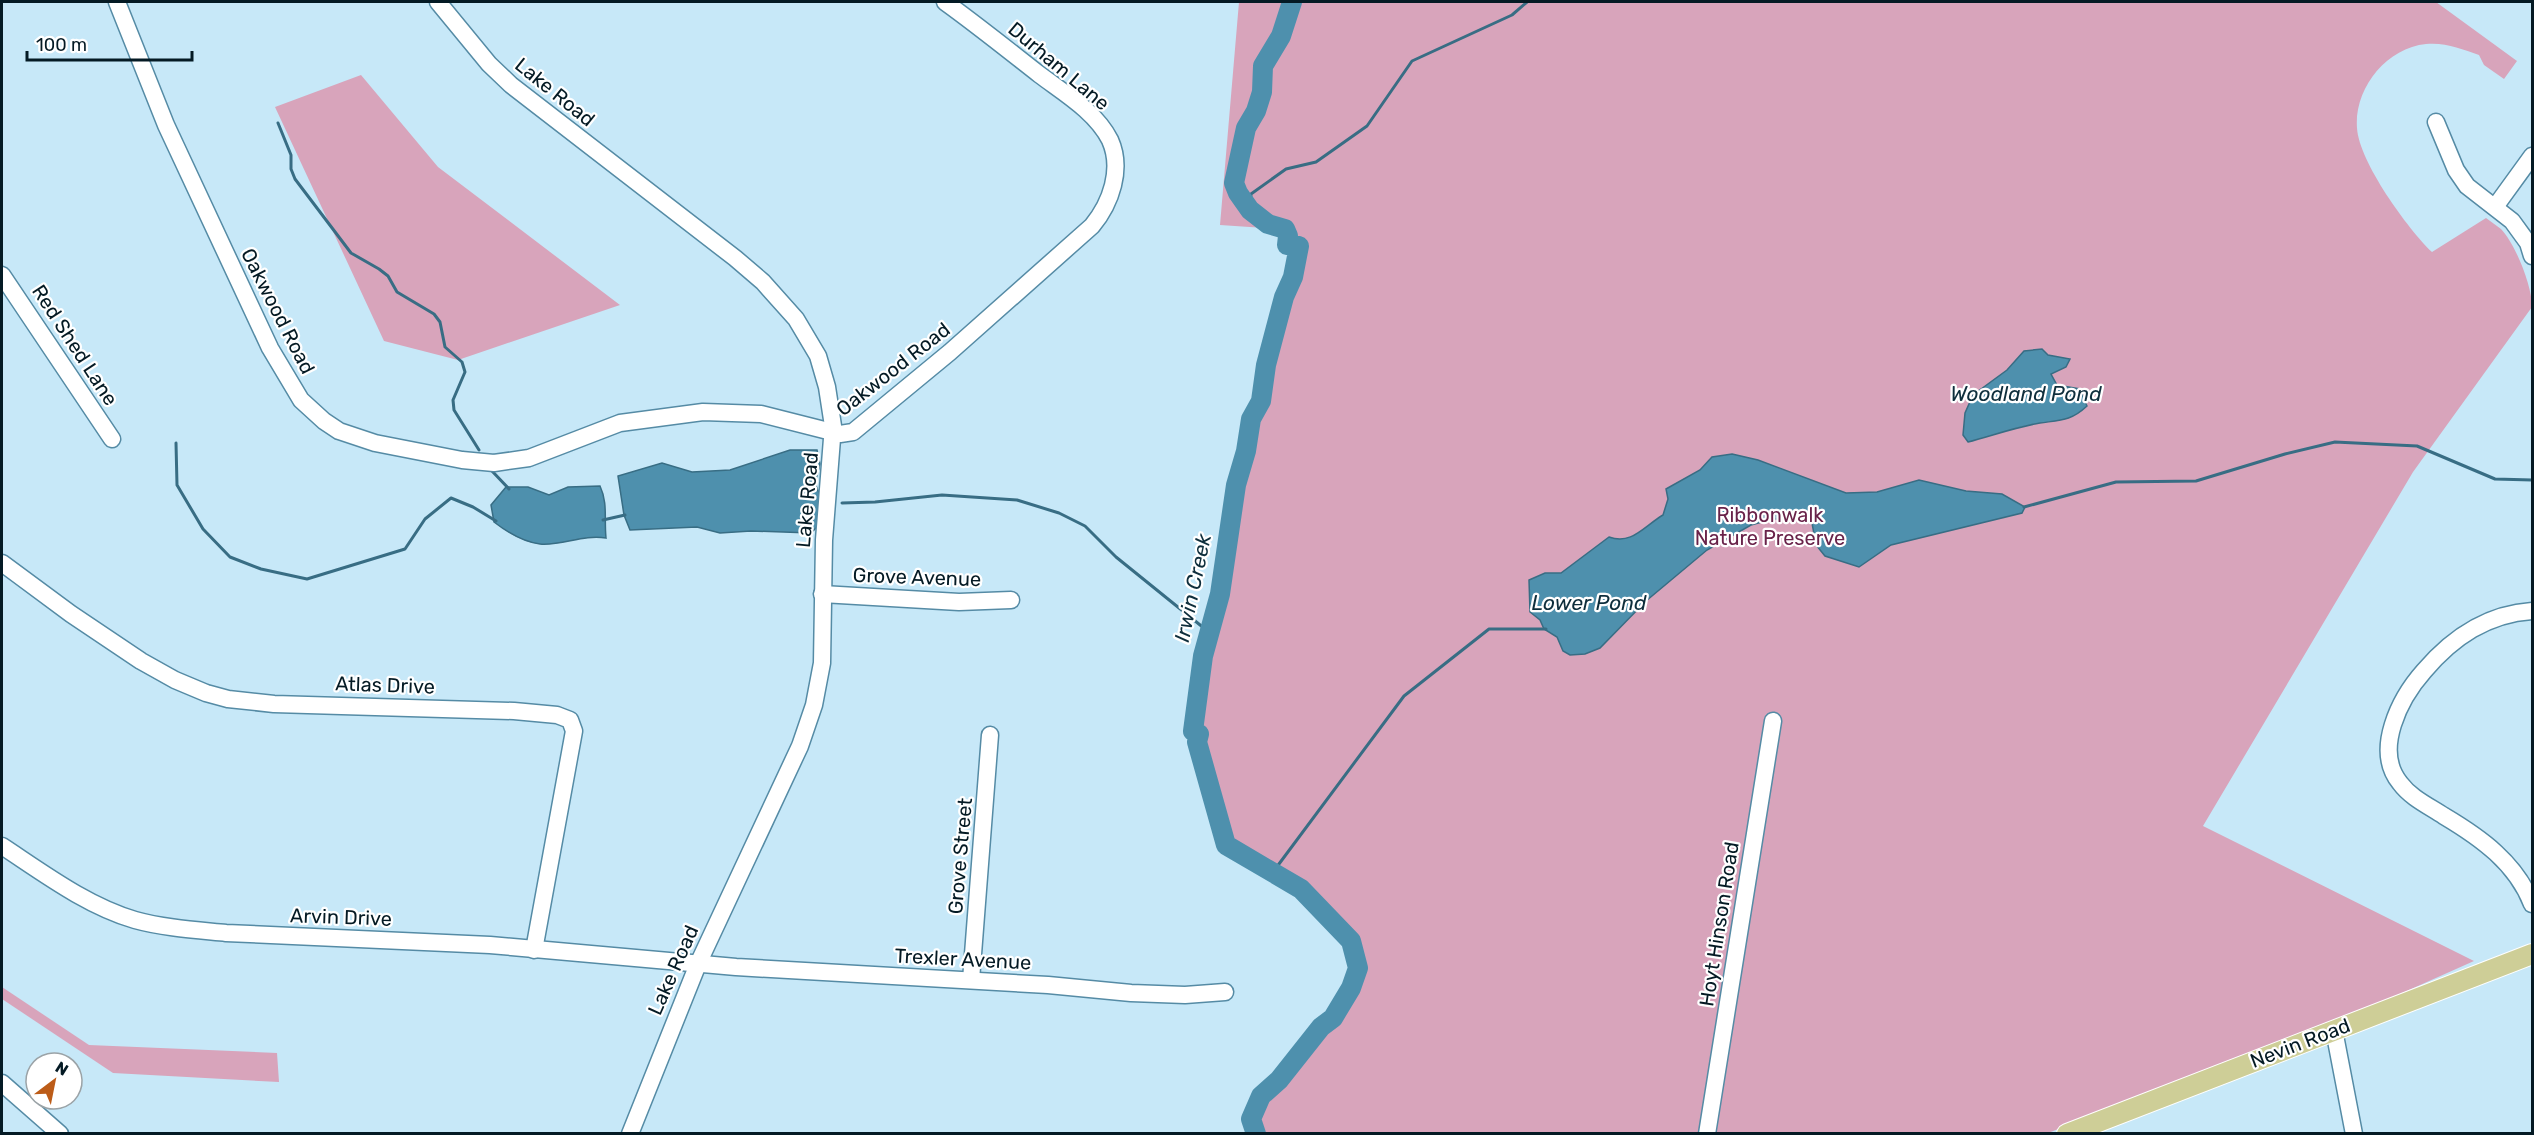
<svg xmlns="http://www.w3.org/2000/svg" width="2534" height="1135" font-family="Rubik,sans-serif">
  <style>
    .green { fill: #d8a4bb }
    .water { fill: #4e90ad; stroke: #386d84; stroke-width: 1.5 }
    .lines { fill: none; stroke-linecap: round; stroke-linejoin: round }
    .stream { stroke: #386d84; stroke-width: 3 }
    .river { stroke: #4e90ad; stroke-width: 20 }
    .minor-casing { stroke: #558ba5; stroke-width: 19 }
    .major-casing { stroke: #fff; stroke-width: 22 }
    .minor { stroke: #fff; stroke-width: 16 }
    .major { stroke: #cece97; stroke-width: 20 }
    .labels { text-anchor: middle; stroke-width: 4.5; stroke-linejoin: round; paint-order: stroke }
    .street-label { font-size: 20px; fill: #041a24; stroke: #fff }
    .park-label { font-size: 20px; fill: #69234a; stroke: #fff }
    .water-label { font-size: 21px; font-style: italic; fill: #0e2e3c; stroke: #fff }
  </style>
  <rect width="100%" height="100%" fill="#c7e8f8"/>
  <g class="green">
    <path d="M1239,2H2436L2517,61L2504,79L2484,65L2479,55C2462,49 2445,42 2426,44C2386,48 2354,89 2357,128C2359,162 2408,229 2432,252L2486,218C2491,222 2496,225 2501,229C2516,245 2532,286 2532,307L2413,472L2203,826L2474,961L2335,1023L2048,1133H1256L1251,1119L1261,1096L1279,1080L1321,1027L1333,1017L1351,988L1358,968L1350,941L1301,889L1226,845L1197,742L1198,734L1193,731L1203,656L1220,594L1236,485L1246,451L1251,419L1261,401L1266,365L1284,297L1293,277L1299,246L1295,230L1220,225Z"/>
    <polygon points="361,75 438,167 620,305 458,360 384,341 275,107"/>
    <polygon points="2,987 89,1045 277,1053 279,1082 113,1073 2,999"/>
  </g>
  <g class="water">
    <path d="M2042,349L2048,355L2070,359L2066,367L2051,374L2057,385L2080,389L2087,406C2071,421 2061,420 2040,423C2016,427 1991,436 1968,442L1963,435L1965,413L1973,395L2007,370L2024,351Z"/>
    <polygon points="790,450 817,450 820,464 815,483 823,503 821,523 811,533 751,531 720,533 697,527 630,530 624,515 618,476 662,463 692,472 730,470"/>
    <path d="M1732,454L1758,460L1846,493L1877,492L1919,480L1966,491L2002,494L2025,507L2022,513L1891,545L1859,567L1825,556L1816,545L1812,523L1807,519H1773L1751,525L1707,550L1646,601L1600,648L1585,654L1570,655L1563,651L1557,637L1544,629L1540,620L1530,612L1529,580L1545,573H1561L1609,537C1632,545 1643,527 1663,515L1668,499L1666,489L1700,470L1712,457Z"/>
    <path d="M600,486C608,503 604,519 606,538C583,534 562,546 540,544C522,542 507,532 494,522L491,505L506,487H528L549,495L568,487Z"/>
  </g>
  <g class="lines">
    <g class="stream">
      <polyline points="278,123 291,155 291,169 295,179 351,253 379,269 388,276 397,292 434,314 440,322 445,347 462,362 465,372 453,400 454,410 479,450"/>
      <polyline points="1250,210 1251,194 1286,169 1316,162 1367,126 1412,61 1512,15 1527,2"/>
      <polyline points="176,443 177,485 203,529 230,557 261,569 307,579 405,549 425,519 451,498 473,507 496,521"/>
      <polyline points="492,471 509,489"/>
      <polyline points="842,503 875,502 942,495 1017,500 1059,513 1085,526 1116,557 1210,633"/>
      <polyline points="2024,507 2116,482 2196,481 2285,454 2335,442 2417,446 2495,479 2532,480"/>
      <polyline points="603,520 625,515"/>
      <polyline points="1273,872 1404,696 1489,629 1546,629"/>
    </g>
    <polyline class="river" points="1256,1134 1251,1119 1261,1096 1279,1080 1321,1027 1333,1018 1351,988 1358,968 1351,941 1301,889 1226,845 1197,742 1199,734 1193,731 1203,656 1220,594 1236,485 1246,451 1251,419 1261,401 1266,365 1284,297 1293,277 1299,246 1287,245 1288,236 1285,229 1268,224 1250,210 1238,193 1234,183 1246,128 1256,111 1262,92 1263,66 1281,36 1292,2"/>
    <defs>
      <g id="minor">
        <path d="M117,2L166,125L270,348L301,400L324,421L339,431L375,443L462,460L494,463L529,458L620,423L703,412L761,414L840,434L853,432L950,352L1092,226C1111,203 1123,169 1110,140C1096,112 1064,93 1040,75C1008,50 977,25 945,2"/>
        <polyline points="438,2 489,64 511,85 735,258 763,282 796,319 818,356 827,387 833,426 824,540 822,663 814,705 800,746 698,964 630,1134"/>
        <polyline points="2436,122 2456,170 2467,186 2512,221 2528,243 2532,256"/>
        <polyline points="2495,207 2532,156"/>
        <polyline points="2,275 112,439"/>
        <polyline points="2,563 71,614 141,661 175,680 206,693 228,699 274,704 514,711 557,715 570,720 574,731 534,950"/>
        <polyline points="822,594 959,602 1011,600"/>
        <path d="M2532,611C2487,614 2453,637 2424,671C2400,698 2373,750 2400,783C2411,798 2429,806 2444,816C2481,838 2516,863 2532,904"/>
        <path d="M2,846C43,873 87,906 135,920C164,928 196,930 226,933L490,945L736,967L1048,985L1131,993L1185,995L1225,992"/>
        <polyline points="971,980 990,735"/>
        <polyline points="2334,1030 2354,1134"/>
        <polyline points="2,1083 60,1134"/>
        <polyline points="1707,1134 1773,721"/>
      </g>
      <polyline id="major" points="2067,1134 2532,954"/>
    </defs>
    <use href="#minor" class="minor-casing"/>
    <use href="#major" class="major-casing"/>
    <use href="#minor" class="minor"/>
    <use href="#major" class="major"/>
  </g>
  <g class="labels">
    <g class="street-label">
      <text transform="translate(1059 66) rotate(40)" y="7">Durham Lane</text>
      <text transform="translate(555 92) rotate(39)" y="7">Lake Road</text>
      <text transform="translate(278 311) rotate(63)" y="7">Oakwood Road</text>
      <text transform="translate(75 345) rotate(57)" y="7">Red Shed Lane</text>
      <text transform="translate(893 369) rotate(-38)" y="7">Oakwood Road</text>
      <text transform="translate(807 500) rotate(-85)" y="7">Lake Road</text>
      <text transform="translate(917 577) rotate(2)" y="7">Grove Avenue</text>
      <text transform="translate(385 685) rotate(2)" y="7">Atlas Drive</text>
      <text transform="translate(960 856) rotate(-85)" y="7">Grove Street</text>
      <text transform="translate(341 917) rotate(2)" y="7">Arvin Drive</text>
      <text transform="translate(1719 924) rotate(-81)" y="7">Hoyt Hinson Road</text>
      <text transform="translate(963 959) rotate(3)" y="7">Trexler Avenue</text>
      <text transform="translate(673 970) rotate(-66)" y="7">Lake Road</text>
      <text transform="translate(2300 1043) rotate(-21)" y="7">Nevin Road</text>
    </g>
    <g class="park-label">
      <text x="1770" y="522">Ribbonwalk<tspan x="1770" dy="23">Nature Preserve</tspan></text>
    </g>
    <g class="water-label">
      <text x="2026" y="401">Woodland Pond</text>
      <text transform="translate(1193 588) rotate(-78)" y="7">Irwin Creek</text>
      <text x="1589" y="610">Lower Pond</text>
    </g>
  </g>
  <rect width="2534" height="1135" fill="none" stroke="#041a24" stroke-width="6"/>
  <g transform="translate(54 1081) rotate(32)"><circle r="28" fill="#ffffff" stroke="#9ba3a7" stroke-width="1.5"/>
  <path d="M0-4.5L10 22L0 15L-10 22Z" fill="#bc5c18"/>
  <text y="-9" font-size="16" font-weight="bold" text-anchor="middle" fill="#041a24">N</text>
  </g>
  <path d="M27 51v9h165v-9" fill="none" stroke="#041a24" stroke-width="3"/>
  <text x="36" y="51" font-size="18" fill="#041a24" stroke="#ffffff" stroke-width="4.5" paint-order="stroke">100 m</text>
</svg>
